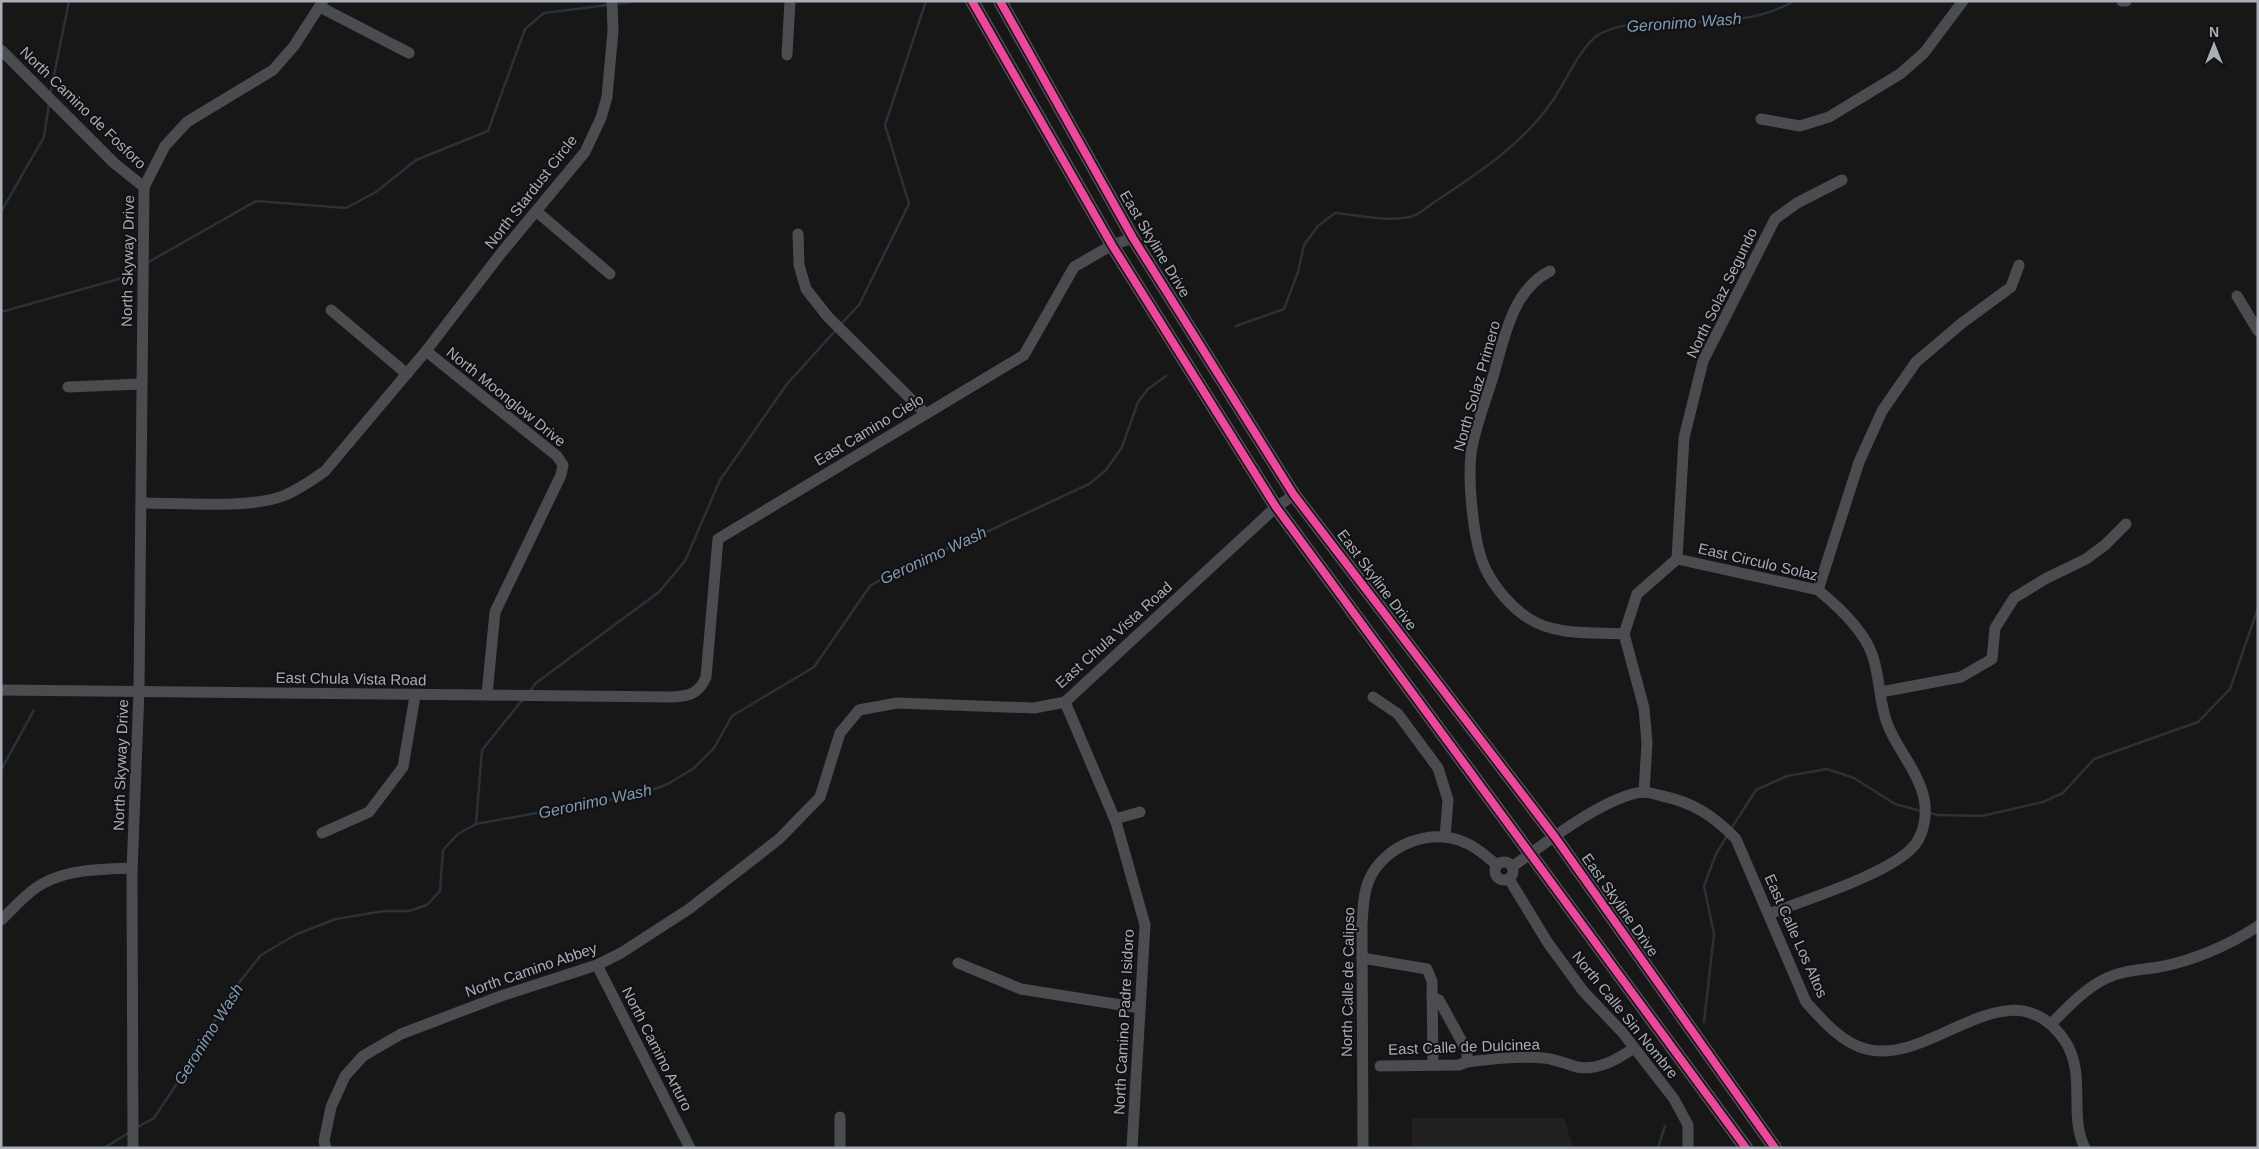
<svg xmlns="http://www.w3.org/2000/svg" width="2259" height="1149" font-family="Helvetica,sans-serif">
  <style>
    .built { fill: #212123 }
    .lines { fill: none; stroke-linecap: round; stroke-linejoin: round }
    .stream { stroke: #2a3239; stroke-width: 2.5 }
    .minor { stroke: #4b4c50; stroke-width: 11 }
    .major { stroke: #4d4f52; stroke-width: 14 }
    .cycleway-casing { stroke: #111113; stroke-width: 11 }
    .cycleway { stroke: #ed469a; stroke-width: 8 }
    .labels { text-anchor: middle; stroke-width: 4; stroke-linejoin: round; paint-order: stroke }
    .street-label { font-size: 15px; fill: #a8adb8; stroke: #111113 }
    .water-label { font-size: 16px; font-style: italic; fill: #7f9bb3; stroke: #111113 }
  </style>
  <rect width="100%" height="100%" fill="#171717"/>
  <polygon class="built" points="1412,1118 1564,1118 1573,1148 1412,1148"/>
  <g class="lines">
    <g class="stream">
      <polyline points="616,4 637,1"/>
      <polyline points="50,95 69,1"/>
      <polyline points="1,212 44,137 49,103"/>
      <polyline points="147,263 256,201 346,208 376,192 416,160 488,131 525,29 544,13 608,5"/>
      <polyline points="1,312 122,278 140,267"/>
      <polyline points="841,324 859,305 909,204 885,125 926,1"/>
      <path d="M1236,326L1284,309L1298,272L1304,245L1318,226L1335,213C1359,215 1387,222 1410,217C1420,215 1430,204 1439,199C1480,172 1522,144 1551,103C1565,84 1579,48 1598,35C1619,22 1648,23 1672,23C1712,22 1759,22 1794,1"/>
      <polyline points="530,691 536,683 659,592 685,561 720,480 787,384 836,330"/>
      <polyline points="1,770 34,710"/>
      <polyline points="1929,813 1938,815 1982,816 2043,802 2063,793 2094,759 2198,722 2230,689 2258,608"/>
      <polyline points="476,824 482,750 523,699"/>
      <polyline points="1731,829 1756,790 1787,776 1827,769 1854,778 1895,804 1921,811"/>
      <polyline points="1704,1022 1714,934 1704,886 1716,854 1727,836"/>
      <polyline points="136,1128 154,1118 202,1046 226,999 261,955 297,934 336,919 384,911 409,911 427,905 440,891 443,850 458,834 476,824 641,794 668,784 694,768 714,748 732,716 814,667 870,586 893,572 982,534 1089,484 1106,470 1122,447 1138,402 1148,389 1166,376"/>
      <polyline points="104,1148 130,1132"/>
      <polyline points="1658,1148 1665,1126"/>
    </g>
    <g class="minor">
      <polyline points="2122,1 2126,1"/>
      <polyline points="320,7 409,53"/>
      <polyline points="1,50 114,163 144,187"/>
      <polyline points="787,55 790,1"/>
      <polyline points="1761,119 1800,126 1829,117 1900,74 1924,53 1963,1"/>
      <polyline points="536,211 610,274"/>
      <polyline points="798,234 799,265 806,289 828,317 926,414"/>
      <path d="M1550,271C1514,289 1505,334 1495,370C1488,396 1474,428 1471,454C1468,482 1473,544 1486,570C1495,588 1511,607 1528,618C1555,636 1592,632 1624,634"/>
      <polyline points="2237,296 2258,331"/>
      <polyline points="331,310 407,374"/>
      <polyline points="426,351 557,456 563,465 561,475 495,612 487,694"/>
      <polyline points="68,387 141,384"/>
      <path d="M142,503C179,503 250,509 283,496C298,490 311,481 325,471L426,351L502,252L585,152L601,118L607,97L613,31L612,1"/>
      <path d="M1677,559L1818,590C1839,607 1865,631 1873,657C1880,678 1879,702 1887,723C1896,748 1916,768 1923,794C1928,812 1925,837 1910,850C1882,876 1807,899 1769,914"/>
      <polyline points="1677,559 1684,438 1703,361 1775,219 1797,203 1842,180"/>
      <polyline points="1818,590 1859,462 1882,411 1916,362 1962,323 2011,287 2019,265"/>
      <path d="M1,690L672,697C689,696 699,694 706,677L718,539L1024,355L1074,267L1112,245L1133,238"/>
      <polyline points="1881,692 1961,677 1992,659 1995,628 2014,598 2045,579 2086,559 2105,545 2126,524"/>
      <polyline points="1373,697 1398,714 1438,768 1448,800 1445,837"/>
      <polyline points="1065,702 1116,822 1145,925 1132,1148"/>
      <polyline points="1644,792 1647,743 1644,708 1624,634 1637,594 1677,559"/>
      <polyline points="1115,819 1140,812"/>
      <polyline points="322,833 369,812 403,767 415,696"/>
      <circle cx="1504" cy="871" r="9"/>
      <path d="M1512,867C1544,844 1605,796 1643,792C1649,792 1657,795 1662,796C1693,802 1715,817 1736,839L1806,1002C1822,1020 1842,1043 1866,1049C1932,1067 2010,960 2065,1041C2087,1075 2068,1115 2085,1148"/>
      <polyline points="1509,879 1548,943 1583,991 1622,1032 1674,1099 1688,1125 1688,1148"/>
      <path d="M1,920C14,908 27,892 42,884C69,869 102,869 132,868"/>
      <polyline points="1362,958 1427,969 1432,981 1433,1065"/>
      <polyline points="958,963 1021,989 1140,1008"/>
      <polyline points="597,965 690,1148"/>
      <polyline points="1432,997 1439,1000 1467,1051 1467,1062"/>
      <path d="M2051,1024C2067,1008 2085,988 2107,978C2124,970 2141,970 2159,967C2193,961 2229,945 2258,926"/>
      <path d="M1380,1066L1459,1065L1467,1062C1492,1059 1518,1056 1544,1058C1555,1059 1566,1064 1577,1067C1598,1071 1618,1059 1634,1048"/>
      <polyline points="840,1117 840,1148"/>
      <polyline points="133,1148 132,872 139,690 144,187 165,146 187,122 273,70 294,46 323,1"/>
      <polyline points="326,1148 324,1141 331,1107 345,1076 363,1056 401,1034 501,996 597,965 621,953 689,909 779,839 820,797 840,733 859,710 897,703 1034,708 1065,702 1276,507 1294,495"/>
      <path d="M1363,1148L1362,925C1363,910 1363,894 1369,880C1384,845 1432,826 1466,843C1478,848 1487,857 1497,865"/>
    </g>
    <g class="major">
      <polyline points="972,1 1112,245 1276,507 1746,1148"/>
      <polyline points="1000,1 1133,238 1294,495 1555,837 1775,1148"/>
    </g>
    <defs>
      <g id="cycleway">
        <polyline points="972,1 1112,245 1276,507 1746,1148"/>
        <polyline points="1000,1 1133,238 1294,495 1555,837 1775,1148"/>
      </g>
    </defs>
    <use href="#cycleway" class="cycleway-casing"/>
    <use href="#cycleway" class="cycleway"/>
  </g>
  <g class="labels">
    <g class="street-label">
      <text transform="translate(83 108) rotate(44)" y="5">North Camino de Fosforo</text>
      <text transform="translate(531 192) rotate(-52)" y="5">North Stardust Circle</text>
      <text transform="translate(1155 244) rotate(59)" y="5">East Skyline Drive</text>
      <text transform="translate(128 261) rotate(-89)" y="5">North Skyway Drive</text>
      <text transform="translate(1722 293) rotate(-64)" y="5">North Solaz Segundo</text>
      <text transform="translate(1477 386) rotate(-74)" y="5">North Solaz Primero</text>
      <text transform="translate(506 397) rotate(39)" y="5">North Moonglow Drive</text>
      <text transform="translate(869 430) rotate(-31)" y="5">East Camino Cielo</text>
      <text transform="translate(1758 562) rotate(13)" y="5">East Circulo Solaz</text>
      <text transform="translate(1377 580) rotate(53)" y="5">East Skyline Drive</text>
      <text transform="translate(1114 635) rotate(-42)" y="5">East Chula Vista Road</text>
      <text transform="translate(351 679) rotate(1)" y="5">East Chula Vista Road</text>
      <text transform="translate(121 765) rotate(-88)" y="5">North Skyway Drive</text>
      <text transform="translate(1620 905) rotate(55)" y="5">East Skyline Drive</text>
      <text transform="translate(1796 936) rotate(66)" y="5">East Calle Los Altos</text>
      <text transform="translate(531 970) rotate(-19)" y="5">North Camino Abbey</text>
      <text transform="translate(1348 982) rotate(-89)" y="5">North Calle de Calipso</text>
      <text transform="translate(1625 1015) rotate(51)" y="5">North Calle Sin Nombre</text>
      <text transform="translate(1124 1022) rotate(-87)" y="5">North Camino Padre Isidoro</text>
      <text transform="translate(1464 1047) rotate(-2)" y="5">East Calle de Dulcinea</text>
      <text transform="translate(657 1049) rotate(63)" y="5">North Camino Arturo</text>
    </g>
    <g class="water-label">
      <text transform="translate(1684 22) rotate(-4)" y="6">Geronimo Wash</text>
      <text transform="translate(933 555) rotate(-25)" y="6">Geronimo Wash</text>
      <text transform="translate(595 801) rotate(-12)" y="6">Geronimo Wash</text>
      <text transform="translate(208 1034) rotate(-58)" y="6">Geronimo Wash</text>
    </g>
  </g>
  <rect width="2259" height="1149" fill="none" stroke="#a8adb8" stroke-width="5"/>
  <g transform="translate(2214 45)" stroke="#111113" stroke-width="4" paint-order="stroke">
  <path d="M0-4L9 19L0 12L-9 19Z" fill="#a8adb8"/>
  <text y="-8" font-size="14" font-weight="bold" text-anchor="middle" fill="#a8adb8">N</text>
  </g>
</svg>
